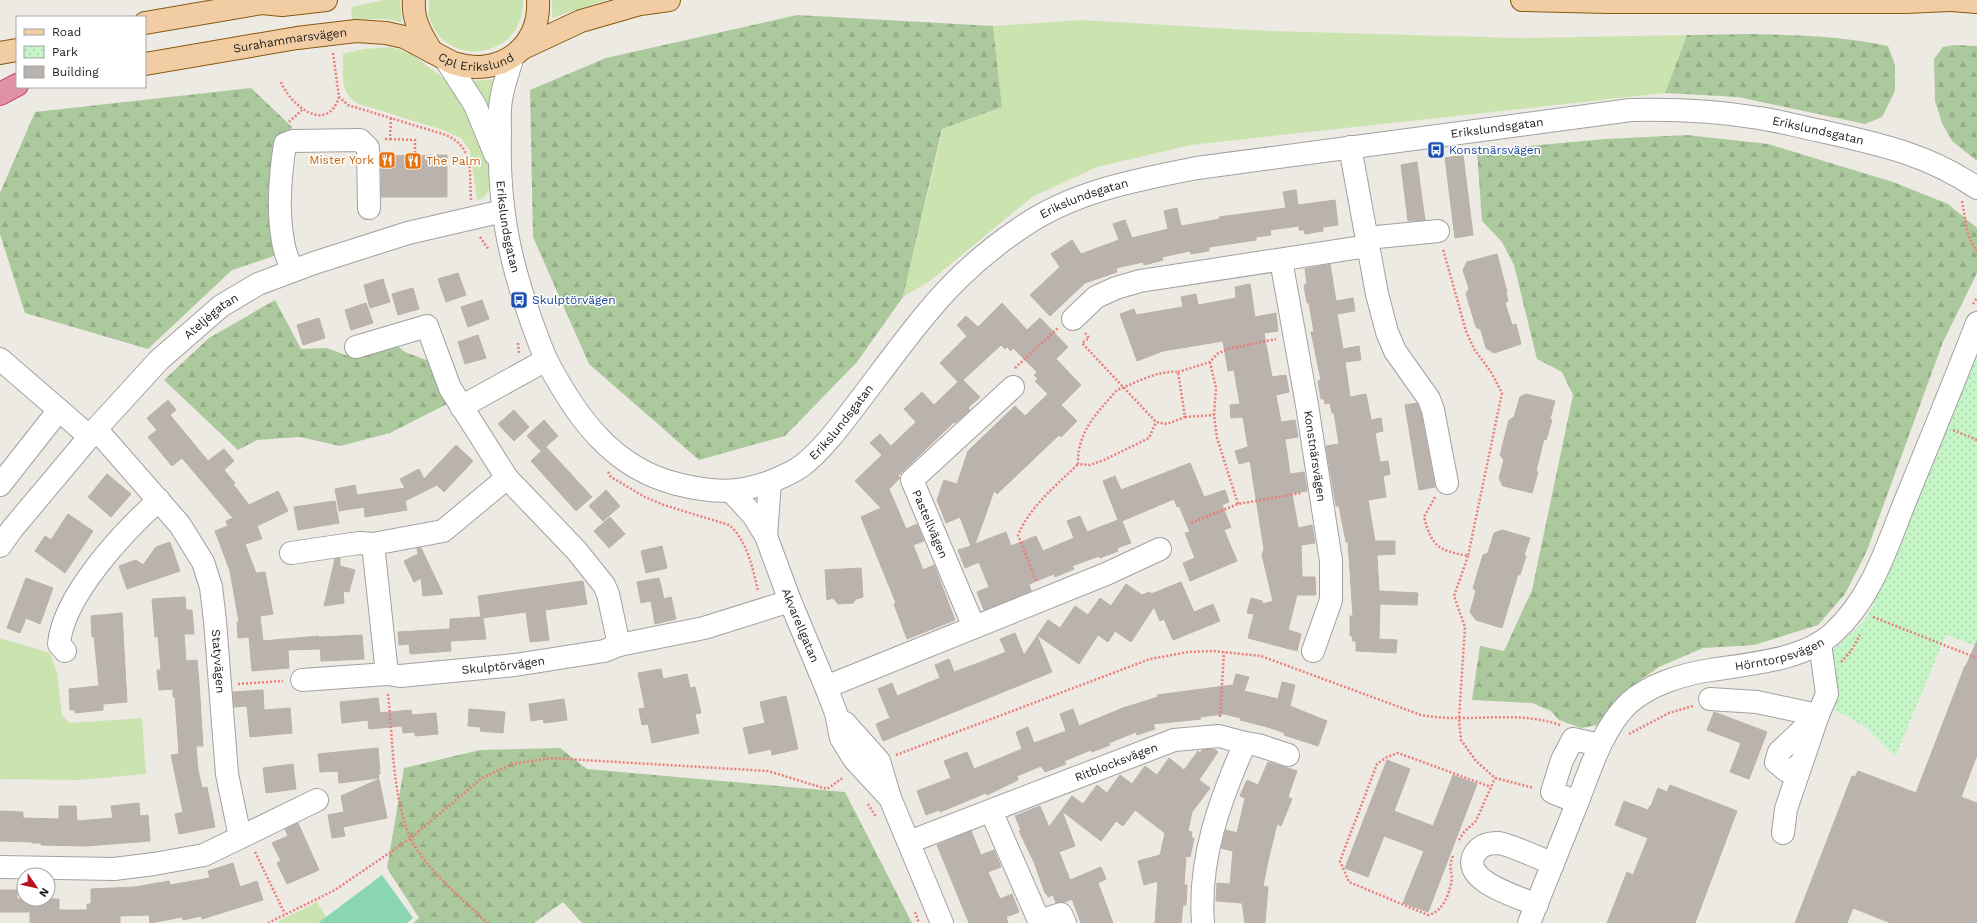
<svg xmlns="http://www.w3.org/2000/svg" width="1977" height="923" font-family="'Work Sans',sans-serif">
  <style>
    .grass { fill: #cbe3af }
    .forest { fill: url(#forest-firs) }
    .park { fill: url(#park-dots) }
    .pitch { fill: #89d5b4 }
    .building { fill: #bab3ad; stroke: #bdb0a8 }
    .lines { fill: none; stroke-linecap: round; stroke-linejoin: round }
    .minor-casing { stroke: #a1a1a1; stroke-width: 24 }
    .major-casing { stroke: #88590f; stroke-width: 24 }
    .highway-casing { stroke: #c7356f; stroke-width: 24 }
    .path { stroke: #ec7d77; stroke-width: 2.5; stroke-dasharray: 2 2; stroke-linecap: butt }
    .minor { stroke: #fff; stroke-width: 22 }
    .major { stroke: #f2cda4; stroke-width: 22 }
    .highway { stroke: #dd93a5; stroke-width: 22 }
    .labels { text-anchor: middle; stroke-width: 3; stroke-linejoin: round; paint-order: stroke }
    .street-label { font-size: 12px; fill: #1d1d1d; stroke: #fff }
    .transit-label { font-size: 12px; fill: #164399; stroke: #fff; text-anchor: start }
    .food-label { font-size: 12px; fill: #c56008; stroke: #fff; text-anchor: end }
  </style>
  <defs>
    <pattern id="forest-firs" width="22" height="20" patternUnits="userSpaceOnUse"><rect width="22" height="20" fill="#acc99d"/><path d="M5 1l3.5 6h-7zM16 11l3.5 6h-7z" fill="#94ac87"/></pattern>
    <pattern id="park-dots" width="8" height="8" patternUnits="userSpaceOnUse"><rect width="8" height="8" fill="#c5f4c6"/><path d="M2 2h.1M6 6h.1" fill="none" stroke="#a9d1aa" stroke-width="1.8" stroke-linecap="round"/></pattern>
  </defs>
  <rect width="100%" height="100%" fill="#edeae4"/>
  <g class="grass">
    <polygon points="384,0 400,0 402,22 384,19 352,19 351,7"/>
    <path d="M429,0H523C525,59 444,71 429,16C428,11 429,5 429,0Z"/>
    <polygon points="552,0 606,0 552,18"/>
    <polygon points="1082,20 1268,31 1519,38 1687,35 1665,93 1191,145 1097,167 1032,197 930,281 903,297 943,129 1002,107 993,26"/>
    <path d="M391,47L413,55L447,81L482,134L490,170V188L483,198L477,200L470,151L462,139L446,131L359,104C339,94 343,74 343,54L364,49Z"/>
    <polygon points="498,79 492,107 489,107 473,81"/>
    <polygon points="0,638 50,653 57,673 62,716 70,723 142,718 146,774 80,780 0,779"/>
    <polygon points="317,902 326,917 318,923 279,923 279,921"/>
  </g>
  <g class="forest">
    <polygon points="797,15 993,26 1002,107 942,129 903,297 857,362 785,436 699,460 589,364 533,237 530,90 606,58"/>
    <path d="M1749,34C1797,35 1841,36 1888,46L1895,65V91L1882,117L1865,124L1738,97L1665,93L1687,35Z"/>
    <polygon points="1955,45 1977,46 1977,161 1952,141 1942,123 1935,101 1934,59 1943,47"/>
    <polygon points="251,88 292,127 280,254 232,270 148,349 25,313 0,234 0,193 35,112"/>
    <polygon points="1687,135 1768,144 1893,182 1948,204 1977,228 1977,273 1943,342 1866,553 1845,594 1818,625 1754,645 1703,648 1659,667 1622,693 1597,725 1581,728 1559,720 1551,711 1532,703 1472,700 1480,646 1504,651 1532,590 1573,395 1562,372 1537,359 1514,265 1502,242 1482,221 1477,151 1605,139"/>
    <polygon points="275,300 301,349 327,348 348,356 396,345 405,352 429,361 433,377 449,403 390,433 340,446 300,437 257,440 238,450 164,380 209,338"/>
    <polygon points="560,748 587,769 845,792 912,923 582,923 563,902 534,923 413,923 419,918 387,868 404,768 480,750"/>
  </g>
  <polygon class="park" points="1977,352 1977,646 1946,635 1895,757 1866,727 1835,710 1830,653 1865,620 1872,607 1941,434"/>
  <polygon class="pitch" points="382,875 413,918 407,923 318,923"/>
  <g class="building">
    <polygon points="447,155 447,197 381,197 381,156"/>
    <polygon points="1463,155 1473,235 1455,238 1445,158"/>
    <polygon points="1417,162 1425,220 1408,221 1401,165"/>
    <polygon points="1296,190 1298,205 1335,200 1338,225 1323,227 1323,231 1305,234 1304,230 1299,230 1299,226 1270,230 1271,235 1256,237 1256,240 1209,247 1209,251 1191,254 1190,251 1162,257 1163,260 1144,265 1143,262 1116,268 1117,272 1085,283 1050,316 1030,295 1060,267 1051,254 1072,240 1081,254 1119,240 1113,224 1125,220 1132,238 1168,229 1164,211 1177,208 1181,226 1220,219 1219,217 1286,208 1283,192"/>
    <polygon points="1497,254 1507,292 1506,293 1508,301 1505,303 1512,325 1516,324 1521,344 1494,353 1486,348 1481,330 1476,327 1466,294 1469,289 1463,270 1467,262"/>
    <polygon points="1330,264 1336,301 1353,298 1355,311 1337,314 1343,349 1359,346 1361,360 1345,362 1350,397 1366,394 1371,420 1381,418 1383,431 1375,433 1380,462 1388,461 1390,474 1383,476 1386,497 1368,500 1375,541 1395,541 1395,554 1377,555 1379,591 1418,593 1417,605 1380,604 1379,639 1397,640 1396,653 1356,651 1356,641 1352,641 1353,636 1350,636 1350,616 1353,616 1348,542 1346,542 1339,506 1336,506 1326,446 1339,444 1334,413 1332,413 1330,403 1325,404 1324,399 1321,399 1318,381 1321,380 1311,332 1314,332 1309,303 1307,303 1304,285 1307,284 1305,269"/>
    <polygon points="458,273 466,295 446,302 438,279"/>
    <polygon points="383,279 390,302 370,308 364,285"/>
    <polygon points="1250,284 1255,317 1276,313 1278,331 1264,333 1272,377 1286,375 1289,392 1276,395 1281,422 1295,420 1298,437 1285,439 1290,474 1304,472 1307,491 1292,493 1298,528 1312,525 1315,543 1301,545 1302,577 1315,577 1316,595 1297,595 1288,630 1301,634 1297,651 1248,638 1254,614 1247,613 1251,598 1262,601 1263,604 1273,601 1262,555 1264,549 1250,461 1239,464 1235,451 1248,447 1243,417 1231,418 1230,405 1240,404 1234,370 1228,371 1223,341 1163,351 1137,361 1120,314 1134,309 1136,315 1183,307 1181,297 1196,294 1198,305 1236,298 1235,287"/>
    <polygon points="413,288 419,309 398,315 392,294"/>
    <polygon points="482,300 489,319 468,327 461,307"/>
    <polygon points="366,303 373,323 351,330 345,310"/>
    <polygon points="1002,303 1027,330 1040,318 1068,347 1056,359 1081,385 1061,405 1077,421 1061,437 1059,435 997,494 994,491 975,544 1006,532 1011,546 1036,536 1043,551 1074,538 1067,521 1080,516 1087,532 1118,520 1103,481 1115,476 1121,490 1190,463 1204,497 1225,490 1229,502 1222,505 1231,527 1224,530 1237,561 1190,581 1183,563 1195,558 1185,533 1190,532 1179,506 1177,507 1174,499 1122,521 1131,543 1117,548 1118,551 1100,558 1099,556 1072,566 1074,569 1055,577 1054,574 1029,584 1031,591 984,610 977,592 989,587 979,562 965,568 958,550 971,546 960,517 946,523 937,500 944,480 957,484 968,451 1015,406 1025,416 1048,394 1035,381 1038,379 1034,375 1037,372 1013,348 1011,351 1007,347 1005,349 1001,345 963,380 980,397 968,408 970,410 955,423 954,422 898,476 900,478 889,489 906,529 917,524 924,541 913,545 923,570 934,565 955,620 907,639 894,604 896,603 861,517 881,508 855,481 882,455 870,443 880,434 891,446 916,422 904,409 922,392 934,405 958,382 940,363 967,336 957,325 966,316 978,327"/>
    <polygon points="319,318 325,338 303,345 297,325"/>
    <polygon points="478,335 486,358 465,364 458,342"/>
    <polygon points="1526,394 1555,401 1550,419 1552,420 1546,440 1544,439 1536,471 1538,472 1532,493 1503,486 1499,478 1504,460 1500,455 1509,420 1514,417 1520,397"/>
    <polygon points="168,400 176,410 170,415 208,461 224,449 234,461 224,470 235,483 233,484 249,505 278,491 288,511 257,526 262,539 245,544 256,573 265,572 273,614 260,616 263,641 319,636 320,649 288,650 289,668 252,671 249,637 238,638 237,622 239,622 230,571 215,531 228,526 226,521 233,518 182,458 172,466 148,437 157,430 147,418"/>
    <polygon points="1417,403 1421,413 1435,487 1419,490 1405,405"/>
    <polygon points="514,410 529,427 514,441 498,424"/>
    <polygon points="544,420 558,436 541,451 527,436"/>
    <polygon points="456,445 473,461 444,492 437,485 405,501 407,510 365,517 364,507 339,511 335,489 355,485 357,495 405,488 400,479 419,469 424,479"/>
    <polygon points="546,447 592,497 576,511 531,461"/>
    <polygon points="107,474 131,494 111,517 88,497"/>
    <polygon points="606,490 620,506 603,521 589,506"/>
    <polygon points="335,501 339,523 298,530 294,507"/>
    <polygon points="68,514 93,531 65,573 35,551 45,536 51,540"/>
    <polygon points="610,517 625,534 609,548 594,531"/>
    <polygon points="1502,530 1530,538 1524,555 1526,556 1520,575 1518,574 1502,628 1476,620 1470,612 1476,591 1473,588 1483,555 1488,553 1494,533"/>
    <polygon points="170,542 180,571 127,589 119,566 136,560 143,565 156,547"/>
    <polygon points="662,546 667,568 646,573 641,551"/>
    <polygon points="417,548 421,548 443,594 423,596 421,578 414,582 404,561 418,554"/>
    <polygon points="340,558 340,566 355,570 349,592 343,591 344,603 324,606 335,559"/>
    <polygon points="861,568 863,597 856,599 853,603 838,604 833,598 827,600 825,570"/>
    <polygon points="26,578 53,588 40,624 26,618 20,633 7,628"/>
    <polygon points="659,578 664,599 671,597 676,619 655,624 651,601 641,603 637,582"/>
    <polygon points="583,581 587,604 545,610 549,640 530,642 526,612 483,618 486,639 450,641 451,651 410,654 409,644 399,645 398,632 450,629 450,619 481,617 478,596"/>
    <polygon points="1181,582 1194,612 1213,604 1220,621 1173,640 1164,619 1160,621 1154,607 1131,642 1115,631 1108,642 1098,635 1079,664 1037,635 1052,672 883,741 876,724 890,718 878,689 892,683 897,696 940,678 935,665 949,659 954,672 981,662 1006,652 1000,639 1015,633 1024,655 1048,620 1060,628 1075,606 1088,615 1100,598 1111,606 1126,584 1142,595 1150,592 1151,594"/>
    <polygon points="185,597 186,610 192,610 194,634 184,634 186,661 197,660 199,682 203,746 196,746 198,770 202,788 207,787 215,827 179,834 175,814 183,812 171,755 179,754 175,697 173,697 173,689 159,690 157,670 161,670 158,636 155,637 152,599"/>
    <polygon points="122,613 127,702 103,704 103,710 75,713 75,710 70,710 69,689 99,686 94,636 92,637 91,616"/>
    <polygon points="362,635 364,659 321,661 320,637"/>
    <polygon points="1977,641 1977,755 1961,797 1977,803 1977,923 1891,923 1853,908 1847,923 1795,923 1852,776 1855,777 1858,771 1916,793 1965,666 1966,666"/>
    <polygon points="661,669 663,679 687,674 690,688 695,687 701,713 695,714 699,733 652,743 648,724 642,725 639,709 645,708 638,673"/>
    <polygon points="1236,674 1249,677 1244,691 1278,699 1282,682 1295,685 1290,706 1327,721 1318,746 1284,735 1285,733 1271,728 1240,720 1241,718 1224,714 1200,717 1201,719 1153,724 1155,729 1137,735 1136,732 1109,743 1110,745 1092,752 1091,750 1064,761 1066,764 1045,772 1041,766 1017,776 1018,780 987,795 986,793 940,812 939,810 926,815 917,791 951,778 944,761 967,752 974,769 1022,749 1016,732 1028,727 1034,743 1066,731 1060,714 1073,709 1079,726 1123,708 1158,697 1157,695 1233,685"/>
    <polygon points="263,690 264,710 290,708 292,733 250,737 247,706 234,707 233,692"/>
    <polygon points="786,696 798,749 772,755 771,749 749,754 743,728 765,723 760,702"/>
    <polygon points="378,698 380,713 411,710 412,715 436,713 438,734 415,736 415,732 403,733 402,726 369,729 368,720 342,723 340,702"/>
    <polygon points="564,699 567,720 544,723 543,719 531,721 529,704"/>
    <polygon points="469,709 505,712 503,733 480,731 481,727 468,726"/>
    <polygon points="1714,712 1767,732 1749,779 1730,772 1741,743 1707,730"/>
    <polygon points="378,748 380,774 378,774 379,778 339,783 338,771 320,772 318,754"/>
    <polygon points="1214,749 1218,752 1199,780 1210,788 1192,812 1188,831 1192,832 1191,838 1194,838 1190,857 1186,856 1184,885 1187,885 1186,905 1183,905 1181,923 1155,923 1158,881 1144,885 1138,861 1160,855 1165,833 1135,810 1123,826 1116,821 1101,841 1062,811 1075,846 1059,852 1070,880 1101,867 1106,879 1098,883 1113,923 1081,923 1072,899 1065,902 1056,903 1053,895 1048,897 1046,893 1045,893 1034,862 1019,831 1021,830 1015,816 1040,806 1049,827 1072,796 1083,804 1097,785 1107,793 1120,775 1132,784 1145,766 1157,775 1169,758 1184,770 1198,751 1200,753 1202,750"/>
    <polygon points="1387,760 1410,769 1394,811 1433,826 1453,775 1477,784 1428,912 1403,903 1424,851 1384,836 1368,877 1345,868"/>
    <polygon points="1268,762 1297,771 1288,797 1292,799 1281,826 1277,824 1268,861 1263,886 1268,887 1265,923 1245,923 1242,903 1216,901 1217,883 1230,884 1233,851 1221,848 1226,830 1237,833 1245,798 1240,796 1247,780 1258,785"/>
    <polygon points="293,764 296,789 266,793 263,768"/>
    <polygon points="379,779 387,818 343,827 345,836 332,838 328,815 344,812 341,796"/>
    <polygon points="1670,785 1737,811 1695,923 1607,923 1627,872 1633,875 1648,838 1615,825 1624,801 1648,810 1650,806 1651,806 1658,788 1667,792"/>
    <polygon points="139,803 140,816 148,815 150,841 86,846 41,845 41,843 32,843 32,842 0,841 0,811 23,812 23,818 59,819 59,806 76,806 77,821 113,818 111,806"/>
    <polygon points="298,823 319,870 287,884 277,863 281,861 272,843 288,836 285,829"/>
    <polygon points="971,831 981,855 994,850 1001,867 988,872 1000,899 1012,894 1019,912 1006,917 1008,923 969,923 937,845"/>
    <polygon points="233,863 240,887 257,881 263,900 202,919 201,916 183,920 182,917 150,923 149,915 120,916 120,923 30,923 30,912 0,912 0,890 17,890 17,899 59,899 59,910 87,910 87,904 91,904 91,889 135,887 169,881 170,885 210,878 208,871"/>
  </g>
  <g class="lines">
    <defs>
      <g id="minor">
        <path id="s1" d="M513,56C509,70 503,85 501,100C499,111 500,123 500,134C498,202 508,256 531,320C536,334 541,349 548,363C577,418 613,468 677,484C713,493 738,494 772,481C782,477 794,472 803,465C823,449 840,426 856,405C879,375 902,343 926,314C952,282 985,252 1019,229C1071,192 1135,180 1197,168L1631,110C1673,109 1717,111 1759,118C1780,121 1800,127 1821,131C1879,144 1927,154 1977,188"/>
        <polyline points="446,60 475,105 495,154"/>
        <polyline points="1350,147 1377,294 1387,332 1395,351 1429,399 1433,410 1447,483"/>
        <polyline points="1367,238 1438,231"/>
        <path id="s2" d="M1281,260L1307,405L1331,561V600L1313,651"/>
        <path d="M292,271C289,261 284,251 283,241C277,209 280,176 285,144L293,141L360,140L368,148L369,208"/>
        <polyline points="1073,319 1096,297 1116,288 1140,281 1368,246"/>
        <polyline points="356,347 427,326 450,388 507,478 576,550 604,585 608,594 619,645"/>
        <polyline points="0,359 59,410"/>
        <polyline points="461,407 546,360"/>
        <path id="s3" d="M96,429L180,525L203,562L211,587L215,621L227,774L240,837"/>
        <path id="s4" d="M507,478L443,531L373,544L387,674L400,676L515,665L604,651L619,645L704,628L790,601"/>
        <polyline points="0,485 59,410 90,437"/>
        <path id="s5" d="M731,491L753,515L766,536L790,601L826,687L836,713L841,738L854,759L890,798"/>
        <polyline points="766,536 770,482"/>
        <path id="s6" d="M0,546L13,528L96,429L159,360L221,306L258,284L314,263L408,233L503,211"/>
        <polyline points="291,553 359,543 373,544"/>
        <polyline points="974,627 912,480 1013,387"/>
        <path d="M65,651L59,644C63,596 124,531 159,500"/>
        <polyline points="302,680 387,674"/>
        <polyline points="826,687 1106,574 1160,549"/>
        <polyline points="1710,699 1757,702 1818,715"/>
        <polyline points="845,723 879,761 890,798 942,923"/>
        <polyline points="1245,743 1258,745 1288,755"/>
        <polyline points="1801,764 1793,769 1787,771 1776,762 1779,752 1817,716"/>
        <polyline points="1577,802 1552,792 1562,760 1573,739 1600,745"/>
        <polyline points="991,811 1040,923"/>
        <polyline points="1783,833 1786,809 1818,715 1827,694 1820,643"/>
        <path id="s7" d="M909,842L1174,740L1219,736L1245,743C1220,800 1198,859 1203,923"/>
        <polyline points="0,867 114,869 154,864 204,855 317,800"/>
        <path d="M1537,905C1519,897 1456,880 1476,852C1481,845 1490,843 1498,843C1509,844 1541,859 1553,864"/>
        <polyline points="1039,921 1061,914 1065,923"/>
        <path id="s8" d="M1529,923C1545,884 1560,845 1576,806C1589,773 1602,728 1629,703C1650,684 1684,674 1711,670C1749,664 1804,660 1833,633C1872,598 1887,546 1906,499C1930,441 1954,382 1977,323"/>
      </g>
      <g id="major">
        <path d="M414,0C412,20 422,36 432,52"/>
        <polyline points="1522,0 1608,2 1905,2 1950,0"/>
        <polyline points="1951,0 1977,2"/>
        <polyline points="145,23 262,3 282,5 326,0"/>
        <polyline points="521,49 581,21 640,4 669,0"/>
        <polyline points="0,53 17,50"/>
        <path id="s9" d="M145,64L297,38L356,31L386,33L404,37L453,63C498,78 541,49 538,0"/>
      </g>
      <polyline id="highway" points="0,94 17,85"/>
    </defs>
    <use href="#minor" class="minor-casing"/>
    <use href="#major" class="major-casing"/>
    <use href="#highway" class="highway-casing"/>
    <g class="path">
      <path d="M333,53L339,97L348,105L446,135C475,148 469,172 471,200"/>
      <path d="M281,82C290,105 327,135 339,97"/>
      <polyline points="289,122 302,110"/>
      <polyline points="385,139 390,139 391,118"/>
      <polyline points="390,139 415,140 415,155"/>
      <polyline points="1962,201 1968,235 1977,252"/>
      <polyline points="480,237 489,250"/>
      <polyline points="1973,304 1977,298"/>
      <path d="M1085,333L1089,338L1082,343L1156,422L1167,424L1185,417L1178,372C1157,370 1136,383 1117,390C1097,413 1077,432 1078,464L1090,465L1104,460L1149,438L1156,422"/>
      <polyline points="518,343 519,354"/>
      <polyline points="1210,362 1216,388 1214,415 1217,438 1238,504"/>
      <polyline points="1015,368 1058,328"/>
      <polyline points="1178,372 1210,362 1217,354 1228,349 1276,339"/>
      <polyline points="1185,417 1214,415"/>
      <polyline points="1953,430 1977,440"/>
      <path d="M608,472L611,477L645,497L664,505L729,525C747,540 753,569 758,591"/>
      <path d="M1435,497L1424,517C1432,547 1438,550 1468,556L1502,393L1491,372L1474,349L1466,331L1443,249"/>
      <polyline points="1191,523 1238,504 1301,493"/>
      <polyline points="1468,556 1454,596 1465,627 1459,718 1461,740 1476,761 1495,778 1534,788"/>
      <path d="M1036,581L1018,535C1031,505 1056,486 1078,464"/>
      <polyline points="1873,617 1977,658"/>
      <polyline points="1841,662 1851,651 1860,635"/>
      <polyline points="238,684 283,681"/>
      <path d="M388,694C393,739 392,796 410,837C423,867 464,900 487,923"/>
      <polyline points="1220,717 1224,652"/>
      <polyline points="1629,734 1669,713 1693,706"/>
      <path d="M896,755L1150,659L1188,652L1213,651L1261,656L1421,715C1469,724 1514,709 1560,725"/>
      <polyline points="868,804 876,817"/>
      <polyline points="1459,840 1464,832 1476,821 1495,778"/>
      <polyline points="255,852 285,914"/>
      <path d="M1453,856C1447,871 1454,872 1451,884C1448,897 1442,912 1428,915L1349,882L1340,861L1377,764L1387,757L1398,753L1491,787"/>
      <polyline points="915,912 919,923"/>
      <polyline points="268,923 335,890 411,838 482,778 513,764 550,758 768,771 827,789 844,777"/>
    </g>
    <use href="#minor" class="minor"/>
    <use href="#major" class="major"/>
    <use href="#highway" class="highway"/>
  </g>
  <defs>
    <symbol id="bus-square" viewBox="-11 -11 22 22"><rect x="-9" y="-9" width="18" height="18" rx="4" fill="#1a4fb4" stroke="#fff"/><path d="M-5-6H5V4H4V6H2V4H-2V6H-4V4H-5ZM-3.5-4V0h7V-4ZM-3.5 1.2v1.5H-2V1.2ZM2 1.2v1.5H3.5V1.2Z" fill="#fff"/></symbol>
    <symbol id="restaurant-square" viewBox="-11 -11 22 22"><rect x="-9" y="-9" width="18" height="18" rx="4" fill="#e8710a" stroke="#fff"/><path d="M-5-6h1v4h1v-4h1v4h1v-4h1v5L-1.5 .5V6h-2V.5L-5-1ZM5-6V6H3V1.5H1.5Q1.5-4 5-6Z" fill="#fff"/></symbol>
  </defs>
  <g fill-rule="evenodd">
    <use href="#bus-square" x="1426" y="140" width="20" height="20"/>
    <use href="#restaurant-square" x="377" y="150" width="20" height="20"/>
    <use href="#restaurant-square" x="403" y="151" width="20" height="20"/>
    <use href="#bus-square" x="509" y="290" width="20" height="20"/>
  </g>
  <g class="labels">
    <g class="street-label">
      <text dy="4" stroke="none"><textPath href="#s9" startOffset="147">Surahammarsvägen</textPath></text>
      <text dy="4" stroke="none"><textPath href="#s9" startOffset="341">Cpl Erikslund</textPath></text>
      <text dy="4" stroke="none"><textPath href="#s1" startOffset="1444">Erikslundsgatan</textPath></text>
      <text dy="4" stroke="none"><textPath href="#s1" startOffset="1768">Erikslundsgatan</textPath></text>
      <text dy="4" stroke="none"><textPath href="#s1" startOffset="1024">Erikslundsgatan</textPath></text>
      <text dy="4" stroke="none"><textPath href="#s1" startOffset="173">Erikslundsgatan</textPath></text>
      <text dy="4" stroke="none"><textPath href="#s6" startOffset="313">Ateljégatan</textPath></text>
      <text dy="4" stroke="none"><textPath href="#s1" startOffset="688">Erikslundsgatan</textPath></text>
      <text dy="4" stroke="none"><textPath href="#s2" startOffset="199">Konstnärsvägen</textPath></text>
      <text transform="translate(930 524) rotate(67)" y="4">Pastellvägen</text>
      <text dy="4" stroke="none"><textPath href="#s5" startOffset="153">Akvarellgatan</textPath></text>
      <text dy="4" stroke="none"><textPath href="#s8" startOffset="403">Hörntorpsvägen</textPath></text>
      <text dy="4" stroke="none"><textPath href="#s3" startOffset="272">Statyvägen</textPath></text>
      <text dy="4" stroke="none"><textPath href="#s4" startOffset="402">Skulptörvägen</textPath></text>
      <text dy="4" stroke="none"><textPath href="#s7" startOffset="222">Ritblocksvägen</textPath></text>
    </g>
    <g class="transit-label">
      <text x="1449" y="154">Konstnärsvägen</text>
      <text x="532" y="304">Skulptörvägen</text>
    </g>
    <g class="food-label">
      <text x="374" y="164">Mister York</text>
      <text x="426" y="165" text-anchor="start">The Palm</text>
    </g>
  </g>
  <rect x="16" y="16" width="130" height="72" fill="#ffffff" stroke="#a5a5a5"/>
  <rect x="24" y="29" width="20" height="6" fill="#f2cda4" stroke="#a5a5a5"/>
  <text x="52" y="36" font-size="12" fill="#1d1d1d">Road</text>
  <rect x="24" y="46" width="20" height="12" fill="url(#park-dots)" stroke="#a5a5a5"/>
  <text x="52" y="56" font-size="12" fill="#1d1d1d">Park</text>
  <rect x="24" y="66" width="20" height="12" fill="#bab3ad" stroke="#a5a5a5"/>
  <text x="52" y="76" font-size="12" fill="#1d1d1d">Building</text>
  <g transform="translate(36 887) rotate(124)"><circle r="19" fill="#ffffff" stroke="#a5a5a5"/>
  <path d="M0-3L7 15L0 10L-7 15Z" fill="#b7141c"/>
  <text y="-6" font-size="11" font-weight="bold" text-anchor="middle" fill="#1d1d1d">N</text>
  </g>
</svg>
